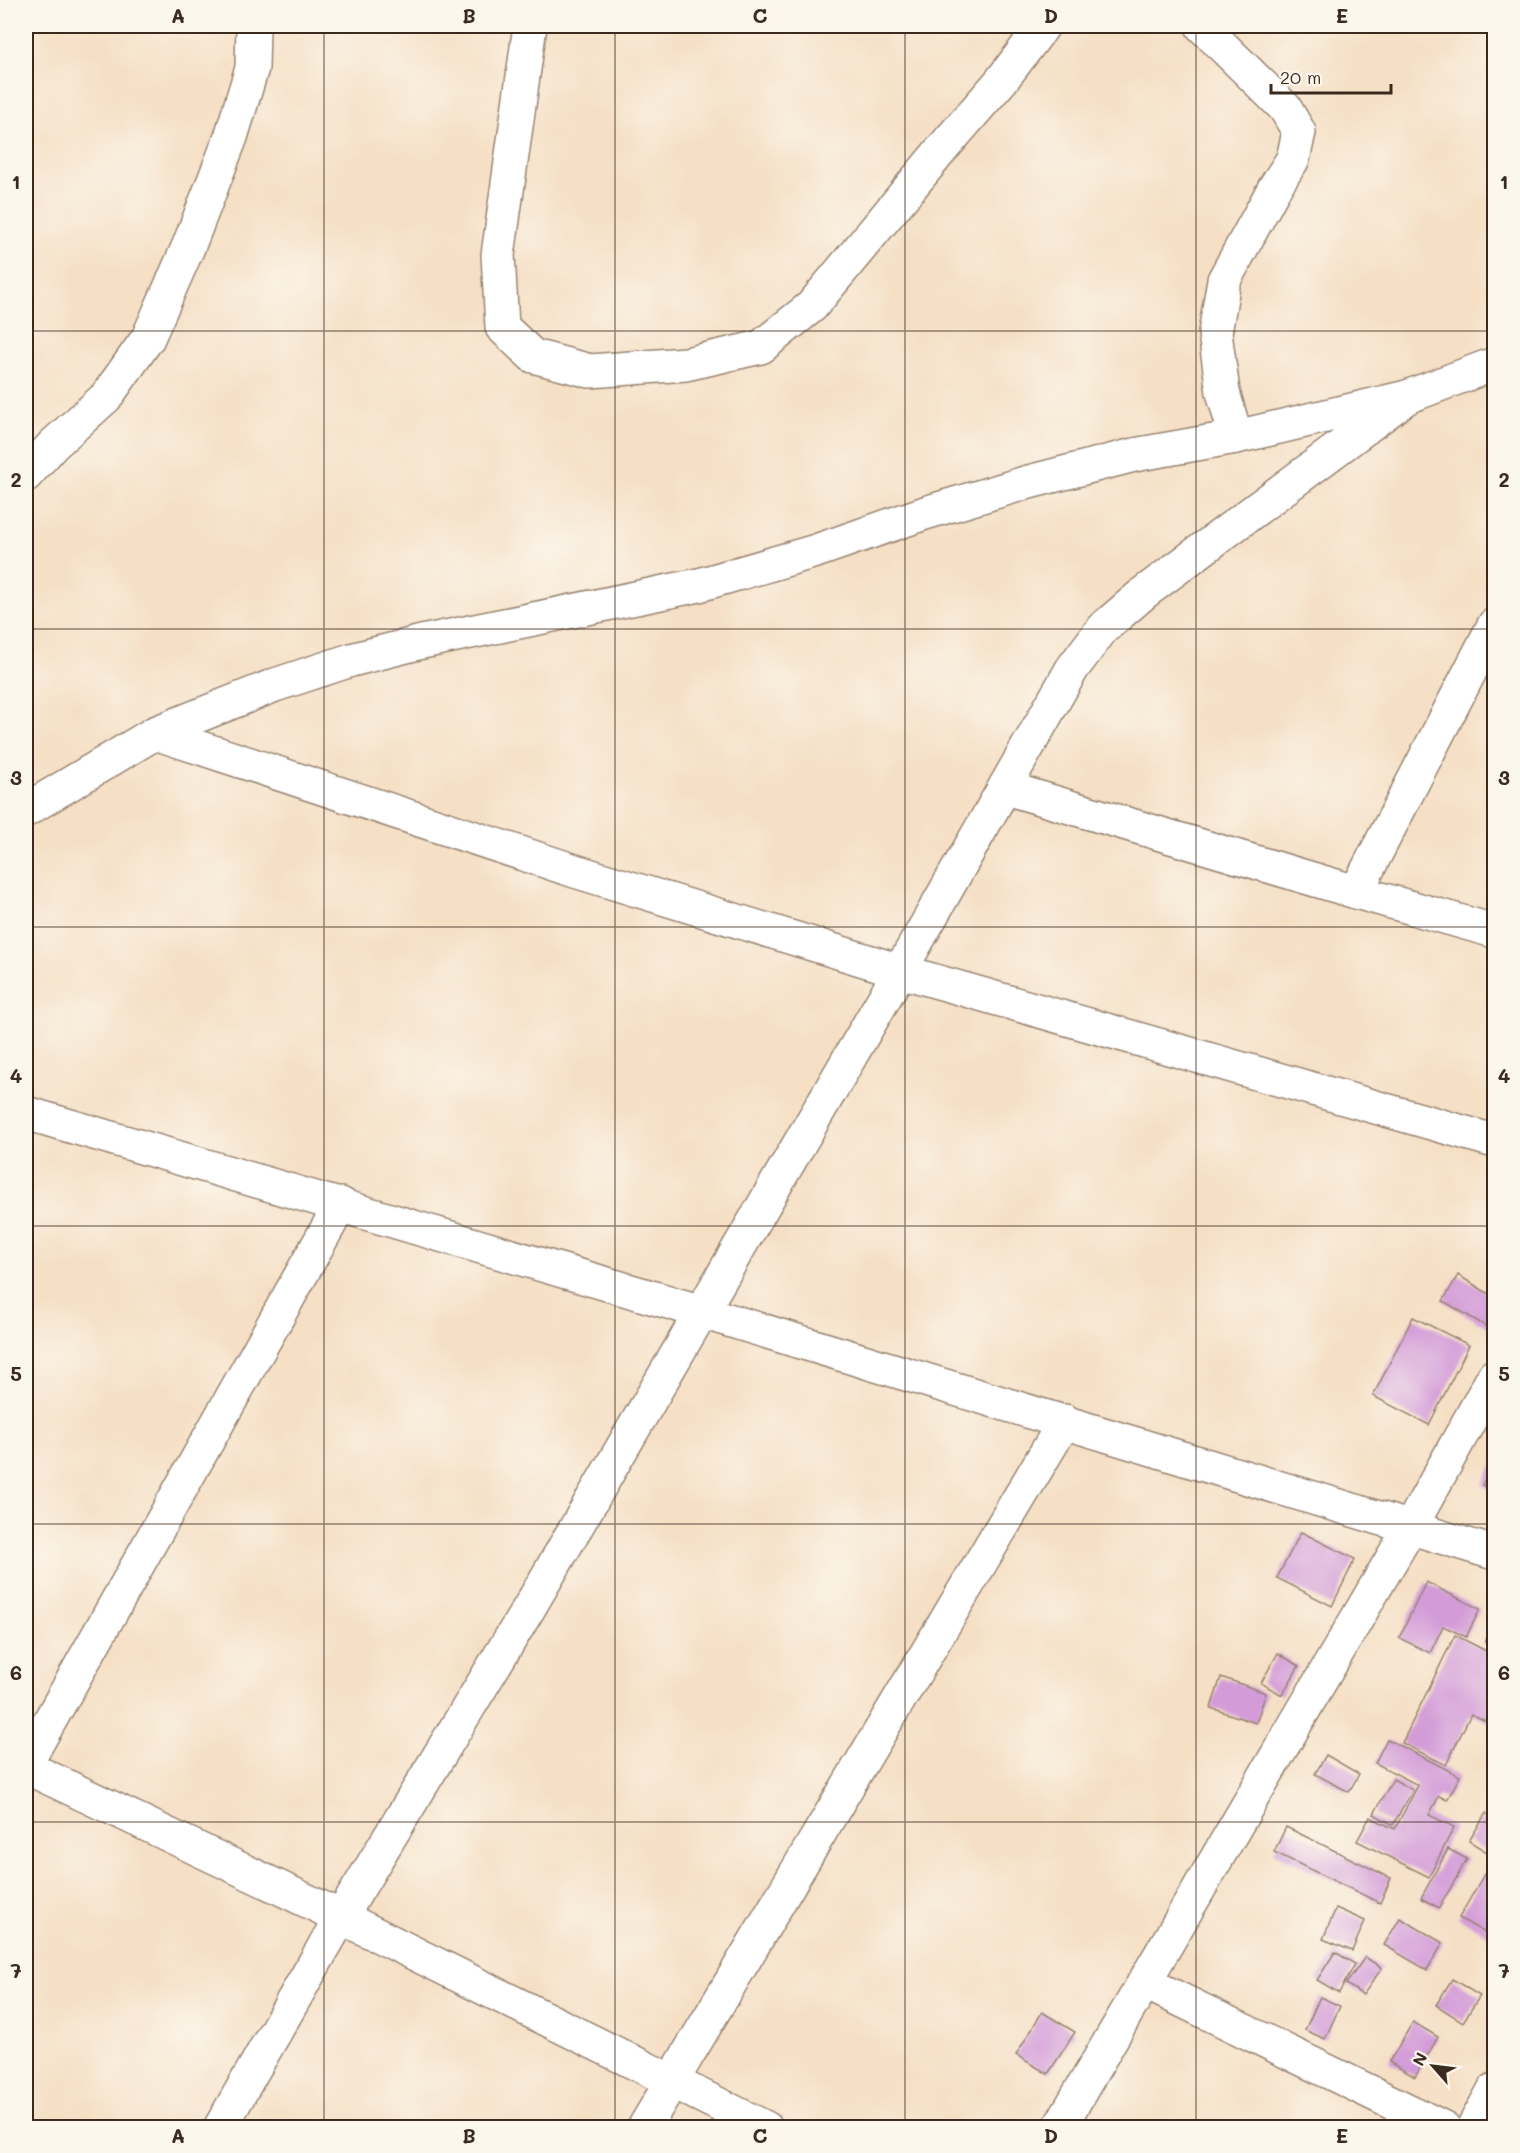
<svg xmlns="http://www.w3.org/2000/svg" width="1520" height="2153" font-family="Mali,sans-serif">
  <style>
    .building { fill: #d39bd8 }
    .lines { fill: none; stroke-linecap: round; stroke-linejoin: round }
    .minor-casing { stroke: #988472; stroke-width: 36 }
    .minor { stroke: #fff; stroke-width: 33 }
    .grid { fill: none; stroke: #3b2a1e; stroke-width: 1.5; stroke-opacity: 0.55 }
    .neatline { fill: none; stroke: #3b2a1e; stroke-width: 2 }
    .grid-label { font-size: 20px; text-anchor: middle; font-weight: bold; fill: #3b2a1e }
  </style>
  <rect width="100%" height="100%" fill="#fbf7ec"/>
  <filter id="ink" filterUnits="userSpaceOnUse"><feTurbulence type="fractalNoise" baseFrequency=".0167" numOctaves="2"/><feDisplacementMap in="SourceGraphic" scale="12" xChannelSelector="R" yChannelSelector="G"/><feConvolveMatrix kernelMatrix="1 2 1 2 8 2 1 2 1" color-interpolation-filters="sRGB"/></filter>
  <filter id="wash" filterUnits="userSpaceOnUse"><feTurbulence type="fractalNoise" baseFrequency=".008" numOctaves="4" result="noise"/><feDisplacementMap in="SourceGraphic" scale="24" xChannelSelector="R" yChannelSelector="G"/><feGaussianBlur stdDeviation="1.35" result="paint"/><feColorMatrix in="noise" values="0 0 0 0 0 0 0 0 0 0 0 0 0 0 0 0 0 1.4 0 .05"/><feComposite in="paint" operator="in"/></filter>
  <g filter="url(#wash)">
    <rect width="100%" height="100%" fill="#f5dfc5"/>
    <g id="blocks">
      <g class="building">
        <polygon points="1458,1275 1494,1297 1494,1331 1443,1301"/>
        <polygon points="1413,1317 1469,1345 1429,1425 1373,1396"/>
        <polygon points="1494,1462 1494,1492 1482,1485"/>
        <polygon points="1301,1532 1355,1559 1332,1606 1277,1578"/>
        <polygon points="1426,1582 1480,1609 1466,1637 1443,1626 1430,1653 1399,1638"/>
        <polygon points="1494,1618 1494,1646 1485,1642"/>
        <polygon points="1455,1635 1494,1655 1494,1725 1471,1714 1446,1765 1402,1743"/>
        <polygon points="1278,1653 1299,1666 1282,1695 1261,1683"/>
        <polygon points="1221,1677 1266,1693 1256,1723 1211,1708"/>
        <polygon points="1387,1739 1460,1776 1447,1800 1439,1796 1429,1815 1454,1827 1429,1877 1357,1841 1370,1817 1395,1829 1418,1785 1375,1763"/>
        <polygon points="1326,1755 1359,1774 1349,1792 1315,1774"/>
        <polygon points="1393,1779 1413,1790 1393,1825 1374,1814"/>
        <polygon points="1486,1813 1494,1819 1494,1846 1490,1854 1469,1841"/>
        <polygon points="1286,1827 1391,1878 1380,1903 1274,1852"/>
        <polygon points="1448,1849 1467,1859 1439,1908 1421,1898"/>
        <polygon points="1494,1857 1494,1938 1459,1918"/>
        <polygon points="1336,1908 1365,1921 1352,1951 1323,1939"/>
        <polygon points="1400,1918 1443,1943 1427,1970 1384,1945"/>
        <polygon points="1335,1952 1355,1964 1339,1993 1317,1980"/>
        <polygon points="1365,1957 1382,1968 1363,1995 1346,1984"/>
        <polygon points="1452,1979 1480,1996 1463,2022 1436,2005"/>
        <polygon points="1320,1997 1340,2006 1325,2039 1305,2030"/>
        <polygon points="1042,2012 1075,2032 1048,2074 1016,2055"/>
        <polygon points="1413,2022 1438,2037 1415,2077 1389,2062"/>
      </g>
    </g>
  </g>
  <g filter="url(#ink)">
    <use href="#blocks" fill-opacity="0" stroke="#988472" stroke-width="1.5"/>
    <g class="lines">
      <defs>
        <g id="minor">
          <polyline points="530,26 498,255 502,327 533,356 590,371 686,364 761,347 812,306 942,149 1001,81 1043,26"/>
          <polyline points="1202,26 1285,108 1299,132 1293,159 1275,187 1224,280 1215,333 1223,392 1236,437"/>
          <polyline points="26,475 53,445 106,397 148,338 189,245 231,137 252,68 253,26"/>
          <polyline points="155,733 575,871 900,971 1494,1141"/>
          <polyline points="1006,788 1356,892 1494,931"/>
          <polyline points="26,810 155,733 275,685 351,660 422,642 699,585 816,551 925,513 1025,483 1134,455 1236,437 1407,397 1494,364"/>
          <polyline points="1356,892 1494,625"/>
          <polyline points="26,1113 702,1312 1494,1553"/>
          <polyline points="26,1763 341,1204"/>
          <polyline points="26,1767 341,1917 766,2128"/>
          <polyline points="1144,1982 1444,2128"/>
          <polyline points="220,2128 341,1917 529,1608 900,971 1072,669 1102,629 1145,592 1407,397"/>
          <polyline points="644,2128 1065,1421"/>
          <polyline points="1059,2128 1410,1528 1494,1376"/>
          <polyline points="1473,2128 1494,2090"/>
        </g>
      </defs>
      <use href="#minor" class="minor-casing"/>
      <use href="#minor" class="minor"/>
    </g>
  </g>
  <path class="grid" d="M324,26V2128M615,26V2128M905,26V2128M1196,26V2128M26,331H1494M26,629H1494M26,927H1494M26,1226H1494M26,1524H1494M26,1822H1494"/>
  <rect width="1520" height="2153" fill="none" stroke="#fbf7ec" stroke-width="66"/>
  <g transform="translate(1433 2066) rotate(298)" stroke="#fbf7ec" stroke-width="4.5" paint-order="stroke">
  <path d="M0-4.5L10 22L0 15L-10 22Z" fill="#3b2a1e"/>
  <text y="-9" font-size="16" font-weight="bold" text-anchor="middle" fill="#3b2a1e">N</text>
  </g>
  <path d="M1271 84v9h120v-9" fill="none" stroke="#3b2a1e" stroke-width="3"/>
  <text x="1280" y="84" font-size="18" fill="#3b2a1e" stroke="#fbf7ec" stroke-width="4.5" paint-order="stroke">20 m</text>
  <rect x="33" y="33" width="1454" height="2087" class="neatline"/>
  <g class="grid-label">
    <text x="178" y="23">A</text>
    <text x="469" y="23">B</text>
    <text x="760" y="23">C</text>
    <text x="1051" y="23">D</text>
    <text x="1342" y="23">E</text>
    <text x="16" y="189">1</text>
    <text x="1504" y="189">1</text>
    <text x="16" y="487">2</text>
    <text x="1504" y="487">2</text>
    <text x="16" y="785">3</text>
    <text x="1504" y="785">3</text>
    <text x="16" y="1083">4</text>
    <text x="1504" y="1083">4</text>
    <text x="16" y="1381">5</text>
    <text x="1504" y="1381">5</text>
    <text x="16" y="1680">6</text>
    <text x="1504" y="1680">6</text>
    <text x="16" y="1978">7</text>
    <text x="1504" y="1978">7</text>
    <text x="178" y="2143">A</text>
    <text x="469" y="2143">B</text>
    <text x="760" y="2143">C</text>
    <text x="1051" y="2143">D</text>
    <text x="1342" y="2143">E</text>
  </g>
</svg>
